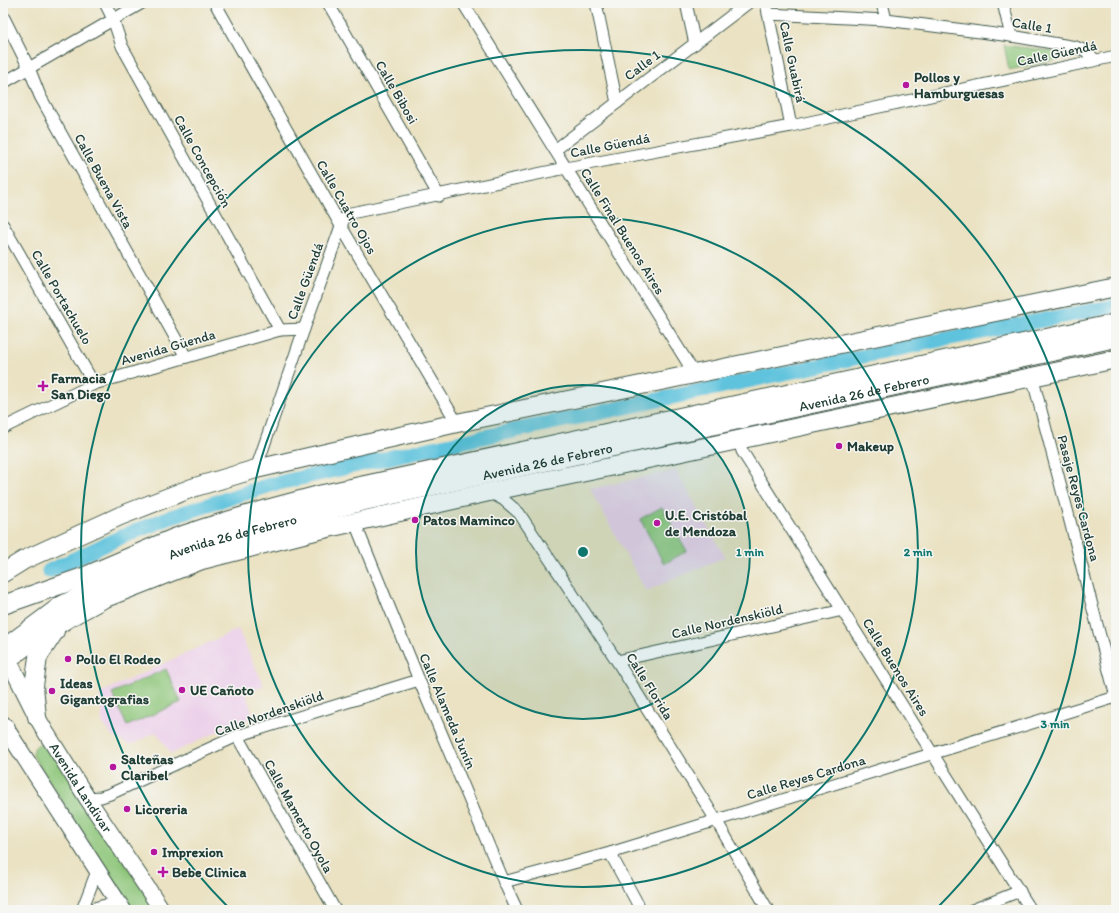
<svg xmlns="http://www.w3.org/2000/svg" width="1119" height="913" font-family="Itim,sans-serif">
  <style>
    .built { fill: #ecd1ea }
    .green { fill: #8ec67a; stroke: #568257 }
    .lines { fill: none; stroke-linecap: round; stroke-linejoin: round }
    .canal { stroke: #5fc3dd; stroke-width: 15 }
    .street-casing { stroke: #3d5649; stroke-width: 13 }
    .secondary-casing { stroke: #3d5649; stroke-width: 18 }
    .primary-casing { stroke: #3d5649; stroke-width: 20 }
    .street { stroke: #fff; stroke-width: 11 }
    .secondary { stroke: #fff; stroke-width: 16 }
    .primary { stroke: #fff; stroke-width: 18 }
    .ring { fill: none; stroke: #0f766e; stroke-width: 2 }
    .poi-dot { fill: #b5179e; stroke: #f6f6f2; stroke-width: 1.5 }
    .labels { text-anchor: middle; stroke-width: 3; stroke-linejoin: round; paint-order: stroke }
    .street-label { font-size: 14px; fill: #1f3d34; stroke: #f6f6f2 }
    .poi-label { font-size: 14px; font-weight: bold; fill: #1f3d34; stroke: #f6f6f2; text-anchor: start }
    .centre { fill: #0f766e; stroke: #f6f6f2; stroke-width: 2 }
    .ring-label { font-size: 12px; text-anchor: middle; font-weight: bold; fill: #0f766e; stroke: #f6f6f2; stroke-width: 3; stroke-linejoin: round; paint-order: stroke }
  </style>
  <rect width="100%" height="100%" fill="#f6f6f2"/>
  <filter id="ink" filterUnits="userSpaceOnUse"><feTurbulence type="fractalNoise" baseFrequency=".025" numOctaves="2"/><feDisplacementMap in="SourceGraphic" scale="8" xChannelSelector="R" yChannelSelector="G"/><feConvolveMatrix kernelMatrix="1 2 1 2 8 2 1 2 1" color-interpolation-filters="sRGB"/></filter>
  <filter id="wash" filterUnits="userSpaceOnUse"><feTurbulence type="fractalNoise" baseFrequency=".012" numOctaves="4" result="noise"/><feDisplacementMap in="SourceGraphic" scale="16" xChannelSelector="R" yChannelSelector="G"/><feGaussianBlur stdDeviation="0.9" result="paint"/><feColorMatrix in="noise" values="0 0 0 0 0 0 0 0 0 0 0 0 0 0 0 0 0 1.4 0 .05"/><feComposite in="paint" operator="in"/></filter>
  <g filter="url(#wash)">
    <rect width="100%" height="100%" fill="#eae2c2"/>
    <g class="built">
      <polygon points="676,470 725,557 646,591 590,489"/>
      <polygon points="238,629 264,686 246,694 254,718 231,725 171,754 156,732 131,745 113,737 102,722 100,693"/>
    </g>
    <g class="green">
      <polygon points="1004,45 1066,53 1068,55 1065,58 1009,70"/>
      <polygon points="662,507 687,551 664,564 640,519"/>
      <polygon points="166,669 181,702 127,726 112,693"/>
      <path d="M43,743L50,747L156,910H133L33,756C33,748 35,745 43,743Z"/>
    </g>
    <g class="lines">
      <polyline class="canal" points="49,571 121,537 171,517 270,485 409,453 930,342 1116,306"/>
    </g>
  </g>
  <g filter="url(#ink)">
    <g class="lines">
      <defs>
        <g id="street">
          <polyline points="105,3 113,19 122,46 280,330"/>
          <polyline points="215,3 341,226 457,423"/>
          <polyline points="328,3 439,196"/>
          <polyline points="463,3 694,373"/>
          <polyline points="596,3 617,103"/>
          <polyline points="686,3 695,44"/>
          <polyline points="766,3 791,126"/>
          <polyline points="882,3 886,20"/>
          <polyline points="1003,3 1011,36"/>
          <polyline points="768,14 886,20 1011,36 1076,47 1086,51 1095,60"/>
          <polyline points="3,16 29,68 40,96 186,357"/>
          <polyline points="3,83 142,3"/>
          <polyline points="555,150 748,3"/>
          <polyline points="3,225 94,384"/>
          <polyline points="1032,376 1116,697"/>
          <polyline points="3,428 94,384 280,330 304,329"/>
          <polyline points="739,440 742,451 1031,910"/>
          <polyline points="256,469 304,329 341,226 344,219 351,213 566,168 791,126 1116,56"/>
          <polyline points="489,492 504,500 519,513 617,661 716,820 768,910"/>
          <polyline points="355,523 419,680 504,882 517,910"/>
          <polyline points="617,661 843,610"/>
          <polyline points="237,736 335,910"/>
          <polyline points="87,798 101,797 110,794 237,736 419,680"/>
          <polyline points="610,853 641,910"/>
          <polyline points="504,882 610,853 1116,697"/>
          <polyline points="82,910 97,871"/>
          <path d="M90,910C100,905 108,904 119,904"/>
          <polyline points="972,910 1020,891"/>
        </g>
        <g id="secondary">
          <path id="s1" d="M8,659L37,717L45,731L87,798L162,910"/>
          <polyline points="3,724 123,910"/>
        </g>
        <g id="primary">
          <polyline points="3,573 24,560 120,516 192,488 256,469 457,423 1116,287"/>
          <polyline points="3,605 83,577 174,538 207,527 267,509 323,494 1116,323"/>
          <path id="s2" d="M3,649L62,605L141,566L195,545L360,502L1116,338"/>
          <polyline points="3,663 31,642 70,617 103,599 202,560 315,531 489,492 677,453 1116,359"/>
          <polyline points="37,717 34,686 38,657 55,631"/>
          <polyline points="3,727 6,728"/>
        </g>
      </defs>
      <use href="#street" class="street-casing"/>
      <use href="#secondary" class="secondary-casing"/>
      <use href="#primary" class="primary-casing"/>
      <use href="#street" class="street"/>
      <use href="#secondary" class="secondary"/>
      <use href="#primary" class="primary"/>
    </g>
  </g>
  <circle cx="583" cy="552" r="167" fill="#0f766e" fill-opacity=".12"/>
  <g class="ring">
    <circle cx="583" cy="552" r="167"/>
    <circle cx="583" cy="552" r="335"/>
    <path d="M228 907A502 502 0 1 1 938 907"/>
  </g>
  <g class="poi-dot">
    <circle cx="906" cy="85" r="4"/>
    <path d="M41 380h4v4h4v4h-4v4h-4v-4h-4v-4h4z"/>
    <circle cx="839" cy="446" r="4"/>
    <circle cx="415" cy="520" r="4"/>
    <circle cx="657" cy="523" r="4"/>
    <circle cx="68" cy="659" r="4"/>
    <circle cx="182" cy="690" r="4"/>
    <circle cx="52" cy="691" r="4"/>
    <circle cx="113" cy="767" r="4"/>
    <circle cx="127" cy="809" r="4"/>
    <circle cx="154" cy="852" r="4"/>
    <path d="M161 866h4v4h4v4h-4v4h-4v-4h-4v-4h4z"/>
  </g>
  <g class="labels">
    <g class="street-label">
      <text transform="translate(1032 25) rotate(9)" y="5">Calle 1</text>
      <text transform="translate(1057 53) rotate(-12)" y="5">Calle Güendá</text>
      <text transform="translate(793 62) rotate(78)" y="5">Calle Guabirá</text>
      <text transform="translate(642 65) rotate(-37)" y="5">Calle 1</text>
      <text transform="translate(397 92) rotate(60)" y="5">Calle Bibosi</text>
      <text transform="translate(610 145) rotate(-11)" y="5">Calle Güendá</text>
      <text transform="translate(203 161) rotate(61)" y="5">Calle Concepción</text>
      <text transform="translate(104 181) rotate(61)" y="5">Calle Buena Vista</text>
      <text transform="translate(347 207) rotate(60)" y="5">Calle Cuatro Ojos</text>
      <text transform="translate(623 231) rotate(58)" y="5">Calle Final Buenos Aires</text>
      <text transform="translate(305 281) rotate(-70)" y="5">Calle Güendá</text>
      <text transform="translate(62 297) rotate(60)" y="5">Calle Portachuelo</text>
      <text transform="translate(168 347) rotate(-16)" y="5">Avenida Güenda</text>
      <text dy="5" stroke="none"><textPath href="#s2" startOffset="906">Avenida 26 de Febrero</textPath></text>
      <text dy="5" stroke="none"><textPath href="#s2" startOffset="582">Avenida 26 de Febrero</textPath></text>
      <text transform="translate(1079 498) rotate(75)" y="5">Pasaje Reyes Cardona</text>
      <text dy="5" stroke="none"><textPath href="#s2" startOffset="258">Avenida 26 de Febrero</textPath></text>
      <text transform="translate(727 621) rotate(-13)" y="5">Calle Nordenskiöld</text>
      <text transform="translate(896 667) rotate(58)" y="5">Calle Buenos Aires</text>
      <text transform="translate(650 686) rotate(58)" y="5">Calle Florida</text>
      <text transform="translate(448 711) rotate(67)" y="5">Calle Alameda Junín</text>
      <text transform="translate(269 713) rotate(-19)" y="5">Calle Nordenskiöld</text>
      <text transform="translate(806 777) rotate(-17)" y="5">Calle Reyes Cardona</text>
      <text dy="5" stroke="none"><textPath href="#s1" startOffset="148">Avenida Landivar</textPath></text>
      <text transform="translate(299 816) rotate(61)" y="5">Calle Mamerto Oyola</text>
    </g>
    <g class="poi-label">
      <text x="914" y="82">Pollos y<tspan x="914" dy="16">Hamburguesas</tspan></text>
      <text x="51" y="383">Farmacia<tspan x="51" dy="16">San Diego</tspan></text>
      <text x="847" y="451">Makeup</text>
      <text x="665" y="520">U.E. Cristóbal<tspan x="665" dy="16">de Mendoza</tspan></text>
      <text x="423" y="525">Patos Maminco</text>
      <text x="76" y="664">Pollo El Rodeo</text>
      <text x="60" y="688">Ideas<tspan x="60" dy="16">Gigantografias</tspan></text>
      <text x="190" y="695">UE Cañoto</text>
      <text x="121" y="764">Salteñas<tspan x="121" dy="16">Claribel</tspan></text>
      <text x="135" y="814">Licoreria</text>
      <text x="162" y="857">Imprexion</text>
      <text x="172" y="877">Bebe Clinica</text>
    </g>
  </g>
  <circle cx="583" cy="552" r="6" class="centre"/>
  <g class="ring-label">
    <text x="750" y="556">1 min</text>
    <text x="918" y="556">2 min</text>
    <text x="1055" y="728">3 min</text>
  </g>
  <rect width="1119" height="913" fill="none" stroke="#f6f6f2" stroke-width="16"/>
</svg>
